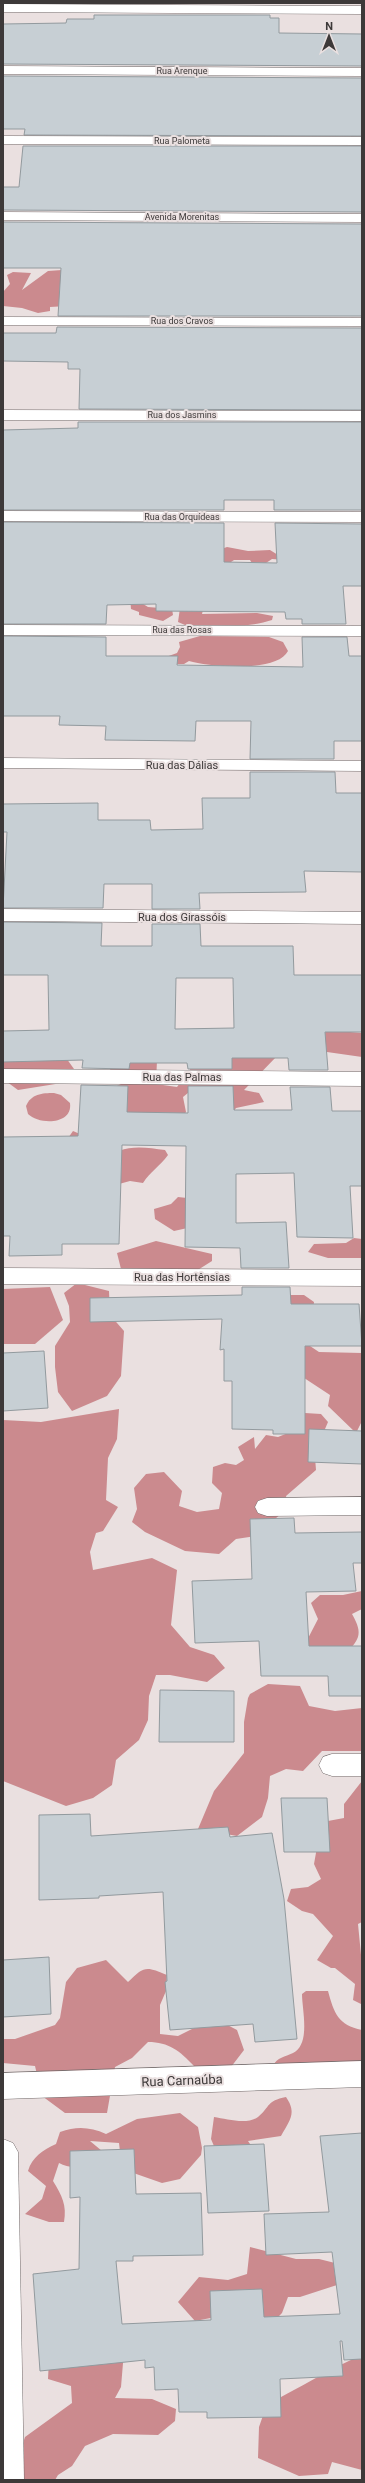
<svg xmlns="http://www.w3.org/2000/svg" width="365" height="2483" font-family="Roboto,sans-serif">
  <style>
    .forest { fill: #cb8a8e }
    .building { fill: #c7cfd4; stroke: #929a9e; fill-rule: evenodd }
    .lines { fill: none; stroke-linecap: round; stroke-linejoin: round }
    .street-casing { stroke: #736b6b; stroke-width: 1 }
    .secondary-casing { stroke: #736b6b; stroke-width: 1 }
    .street { fill: #fff; fill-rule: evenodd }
    .secondary { fill: #fff; fill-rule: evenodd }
    .labels { text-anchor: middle; stroke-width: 4; stroke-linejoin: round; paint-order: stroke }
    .far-street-label { font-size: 9px; fill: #3d3939; stroke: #eae0e0 }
    .street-label { font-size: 11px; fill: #3d3939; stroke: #eae0e0 }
    .near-street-label { font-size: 13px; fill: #3d3939; stroke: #eae0e0 }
  </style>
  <rect width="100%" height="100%" fill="#eae0e0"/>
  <g class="forest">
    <polygon points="62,270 67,306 50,307 50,311 38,313 22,308 3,306 3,292 10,284 7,275 13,272 31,273 22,290 48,271"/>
    <polygon points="227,547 248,551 270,550 286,560 272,559 263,565 253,565 250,560 234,560 231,562 229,570 193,559"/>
    <polygon points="130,596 148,607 172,609 173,615 163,621 139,615 139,612 131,609"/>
    <path d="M204,606L202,614L257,613L273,616L272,620C245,629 213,626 185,625L178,622L180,608Z"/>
    <path d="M200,636L269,637L283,642L288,651C277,673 209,667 189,661L184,664H170L163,658L177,653L180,647L179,642Z"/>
    <polygon points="326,1030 362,1033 362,1057 320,1051"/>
    <polygon points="64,1055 74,1069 68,1082 18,1090 3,1079 3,1059"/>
    <polygon points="277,1056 244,1090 259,1093 264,1102 236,1108 230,1117 194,1088 183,1097 186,1112 181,1119 122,1123 103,1092 121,1084 109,1068 108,1058 157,1060 156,1084 177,1087 191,1068 194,1059"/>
    <path d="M54,1093L61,1095L70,1103C73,1125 39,1125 28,1114L26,1106C31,1094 42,1093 54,1093Z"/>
    <path d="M73,1131L119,1151C134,1145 149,1148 165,1150L168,1155C160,1166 150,1172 143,1183L130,1181L108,1187L66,1141Z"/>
    <polygon points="178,1197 196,1199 192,1227 174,1231 155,1219 154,1209 171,1204"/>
    <polygon points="354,1238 362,1239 362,1258 328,1258 308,1252 314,1244 346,1243"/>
    <polygon points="156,1241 212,1254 212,1261 193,1273 172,1273 159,1269 121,1269 117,1253"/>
    <polygon points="77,1283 109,1291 110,1315 124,1331 121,1376 107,1396 72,1411 58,1392 55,1367 55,1346 70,1322 69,1306 64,1293"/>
    <polygon points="50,1287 63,1320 35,1344 3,1344 3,1289"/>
    <polygon points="285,1295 304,1295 314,1302 310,1346 319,1352 362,1353 362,1421 356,1433 328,1406 330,1395 292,1370"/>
    <polygon points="119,1409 117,1439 108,1458 106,1500 118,1507 103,1531 96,1533 90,1552 93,1570 152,1558 177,1570 171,1625 190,1647 214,1655 225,1668 207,1682 170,1675 156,1675 149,1696 148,1720 139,1740 116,1760 112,1785 93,1798 66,1806 3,1781 3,1420 41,1422"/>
    <polygon points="305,1413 321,1414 328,1422 322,1436 314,1445 316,1470 286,1496 288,1508 269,1524 263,1535 236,1539 219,1554 185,1551 145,1532 132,1522 137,1509 134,1488 146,1474 164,1472 182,1491 179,1506 197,1512 219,1509 222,1493 212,1483 213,1467 225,1463 236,1465 244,1460 238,1447 254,1437 255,1449 266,1435 278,1437 298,1429"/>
    <path d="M362,1591V1609L352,1614C364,1635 359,1640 343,1656L303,1648L318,1619L311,1603L320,1595H343Z"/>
    <polygon points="268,1684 300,1686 309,1706 335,1711 362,1708 362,1751 322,1751 303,1771 286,1769 270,1776 268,1798 262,1817 237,1836 198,1829 214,1791 244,1753 244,1722 248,1698 250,1694"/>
    <polygon points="362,1781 362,1922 358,1924 362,1965 361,2004 353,2000 355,1984 335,1968 331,1968 317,1960 333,1936 313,1914 302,1911 287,1901 291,1889 308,1887 321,1879 314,1864 319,1836 328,1821 344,1818 344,1804"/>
    <path d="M106,1960L128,1982C144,1966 146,1966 167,1975L166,1991L160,2005V2034L178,2036L214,2018L237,2030L244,2050L231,2067L194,2066C180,2051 169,2042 148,2042L132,2058L115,2067L107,2113H65L42,2096L35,2066L3,2063V2039H15L55,2025L60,2018L66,1982L77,1968Z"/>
    <path d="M306,1991H328C334,2013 338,2025 362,2030V2078L273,2066C277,2057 285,2057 293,2053C311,2044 302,2010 302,1994Z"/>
    <path d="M286,2097C297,2113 290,2120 281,2136L248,2141L252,2147L219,2158L211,2139L214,2117C227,2119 247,2125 258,2117C271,2106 266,2101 286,2097Z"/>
    <path d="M180,2113L198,2127L202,2148L201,2155L180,2179L162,2183L122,2169L119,2143L90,2141L108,2156C92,2164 75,2172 59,2163L53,2181C62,2196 67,2205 64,2222H49L25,2214L42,2199L46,2186L28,2171C32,2157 43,2150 56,2144L60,2132C77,2126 90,2127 106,2134L137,2119Z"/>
    <polygon points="250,2247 296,2259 319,2259 335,2263 337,2285 300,2297 288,2297 282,2313 267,2328 252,2310 195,2321 178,2302 199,2277 228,2280 247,2274"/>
    <polygon points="124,2351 121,2387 115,2398 152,2399 176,2409 175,2421 158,2435 113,2434 85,2446 72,2466 58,2475 55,2480 22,2479 17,2461 25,2437 72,2403 71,2386 48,2379 49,2359"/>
    <path d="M362,2355V2470L332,2462L328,2474L299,2476L258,2458L259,2427L267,2404C300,2388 329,2369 362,2355Z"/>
  </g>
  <g class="building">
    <polygon points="94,15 270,15 270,18 279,18 279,33 362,34 362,66 3,64 3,24 66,23 67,19 94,19"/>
    <polygon points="3,76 362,78 362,136 24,135 25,129 3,129"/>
    <polygon points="23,146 362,146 362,212 3,210 3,187 19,187"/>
    <polygon points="3,222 362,224 362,316 58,316 61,268 3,268"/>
    <polygon points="57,327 362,328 362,410 79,409 80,369 68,369 68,362 3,361 3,333 56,333"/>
    <polygon points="78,422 362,422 362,510 274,510 274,500 224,500 224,510 3,510 3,430 78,428"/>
    <polygon points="3,522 224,523 224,562 277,563 275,523 362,524 362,586 343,586 346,624 302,624 302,619 286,619 285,612 156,611 156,604 107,605 106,624 3,624"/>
    <polygon points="3,636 106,637 106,656 178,656 177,665 303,667 302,637 347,637 349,656 362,656 362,741 334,741 334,759 250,759 251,721 196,721 195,741 105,740 106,726 59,725 60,716 3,716"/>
    <polygon points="250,772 335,772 336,793 362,793 362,872 304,871 306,892 199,893 200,909 152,909 152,884 104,884 103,908 3,908 7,832 3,832 3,804 98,803 98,820 150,820 151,830 203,829 202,798 250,798"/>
    <path d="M3,922L102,923L101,946H152V924H200L201,946H293L294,975H362V1032H325L328,1070H289L288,1058H232V1069H188L187,1063H130L129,1069L82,1068L83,1060L3,1062V1031L49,1030L48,975H3ZM176,978H233L234,1028L175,1029Z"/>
    <polygon points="81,1085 128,1086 127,1112 188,1113 188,1086 233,1086 234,1110 292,1110 290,1087 330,1087 332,1111 362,1111 362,1186 350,1186 353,1238 297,1237 294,1173 236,1174 236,1223 286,1222 289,1268 241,1268 240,1248 185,1247 186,1146 122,1145 119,1244 62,1244 62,1255 9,1256 10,1236 3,1236 3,1137 78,1136"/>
    <polygon points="242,1287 290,1287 291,1304 359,1304 362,1346 305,1346 305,1434 273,1434 273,1430 232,1429 232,1381 224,1381 224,1349 220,1350 222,1319 90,1322 90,1298 242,1295"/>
    <polygon points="44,1351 48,1408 3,1411 3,1353"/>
    <polygon points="309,1429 362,1431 362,1464 308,1462"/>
    <polygon points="294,1518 295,1533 362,1532 362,1563 353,1563 356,1591 306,1592 309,1646 362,1646 362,1696 329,1696 328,1676 261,1676 259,1641 195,1643 192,1581 252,1579 250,1519"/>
    <polygon points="160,1690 234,1691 234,1742 159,1742"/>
    <polygon points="281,1798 327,1798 330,1852 284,1852"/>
    <polygon points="90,1814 91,1836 228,1827 230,1837 272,1833 284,1899 297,2039 255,2042 253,2024 170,2030 165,1982 167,1981 163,1892 99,1896 99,1898 39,1900 39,1815"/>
    <polygon points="49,1957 51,2014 3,2017 3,1960"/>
    <polygon points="362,2133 362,2359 344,2360 342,2341 340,2341 343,2376 280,2379 281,2417 207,2418 207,2412 179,2412 178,2389 155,2390 154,2367 145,2368 145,2360 40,2371 33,2274 79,2269 80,2197 70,2198 70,2151 134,2149 136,2194 201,2193 203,2255 133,2256 133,2261 116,2261 122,2324 211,2320 210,2291 262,2289 264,2317 340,2314 332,2252 266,2255 264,2214 329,2212 320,2136"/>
    <polygon points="264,2144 269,2211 208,2213 204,2146"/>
  </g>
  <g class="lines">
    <defs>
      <g id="street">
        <polygon points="3,4 362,6 362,14 3,12"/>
        <polygon points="3,66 362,68 362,76 3,74"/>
        <polygon points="3,136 362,137 362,145 3,144"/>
        <polygon points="3,317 362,318 362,326 3,325"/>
        <polygon points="3,410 362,411 362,421 3,420"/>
        <polygon points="3,511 362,512 362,522 3,521"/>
        <polygon points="3,625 362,626 362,636 3,635"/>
        <polygon points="3,758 362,761 362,771 3,768"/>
        <polygon points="3,909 362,912 362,924 3,921"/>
        <polygon points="3,1069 362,1072 362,1086 3,1083"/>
        <polygon points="3,1268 362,1270 362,1286 3,1284"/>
        <polygon points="362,1497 362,1515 267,1516 258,1513 255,1507 258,1501 267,1498"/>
        <polygon points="332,1754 362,1754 362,1776 332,1776 323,1773 319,1765 323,1757"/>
        <polygon points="362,2061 362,2087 3,2099 3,2073"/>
        <polygon points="3,2139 13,2143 18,2152 24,2480 3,2480"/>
      </g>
      <polygon id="secondary" points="3,212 362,214 362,222 3,220"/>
    </defs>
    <use href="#street" class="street-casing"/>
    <use href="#secondary" class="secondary-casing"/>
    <use href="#street" class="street"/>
    <use href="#secondary" class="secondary"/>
  </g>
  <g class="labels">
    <g class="far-street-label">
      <text x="182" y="74">Rua Arenque</text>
      <text x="182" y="144">Rua Palometa</text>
      <text x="182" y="220">Avenida Morenitas</text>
      <text x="182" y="324">Rua dos Cravos</text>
      <text x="182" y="418">Rua dos Jasmins</text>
      <text x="182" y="520">Rua das Orquídeas</text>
      <text x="182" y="633">Rua das Rosas</text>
    </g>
    <g class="street-label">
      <text x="182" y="769">Rua das Dálias</text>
      <text x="182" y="921">Rua dos Girassóis</text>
      <text x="182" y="1081">Rua das Palmas</text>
      <text x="182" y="1281">Rua das Hortênsias</text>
    </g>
    <g class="near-street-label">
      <text transform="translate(182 2080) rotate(-2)" y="5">Rua Carnaúba</text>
    </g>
  </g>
  <rect width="365" height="2483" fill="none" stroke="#3d3939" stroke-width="8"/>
  <g transform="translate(329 36)" stroke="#eae0e0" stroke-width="3" paint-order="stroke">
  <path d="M0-3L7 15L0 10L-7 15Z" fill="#3d3939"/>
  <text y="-6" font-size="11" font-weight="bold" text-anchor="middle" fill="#3d3939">N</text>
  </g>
</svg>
